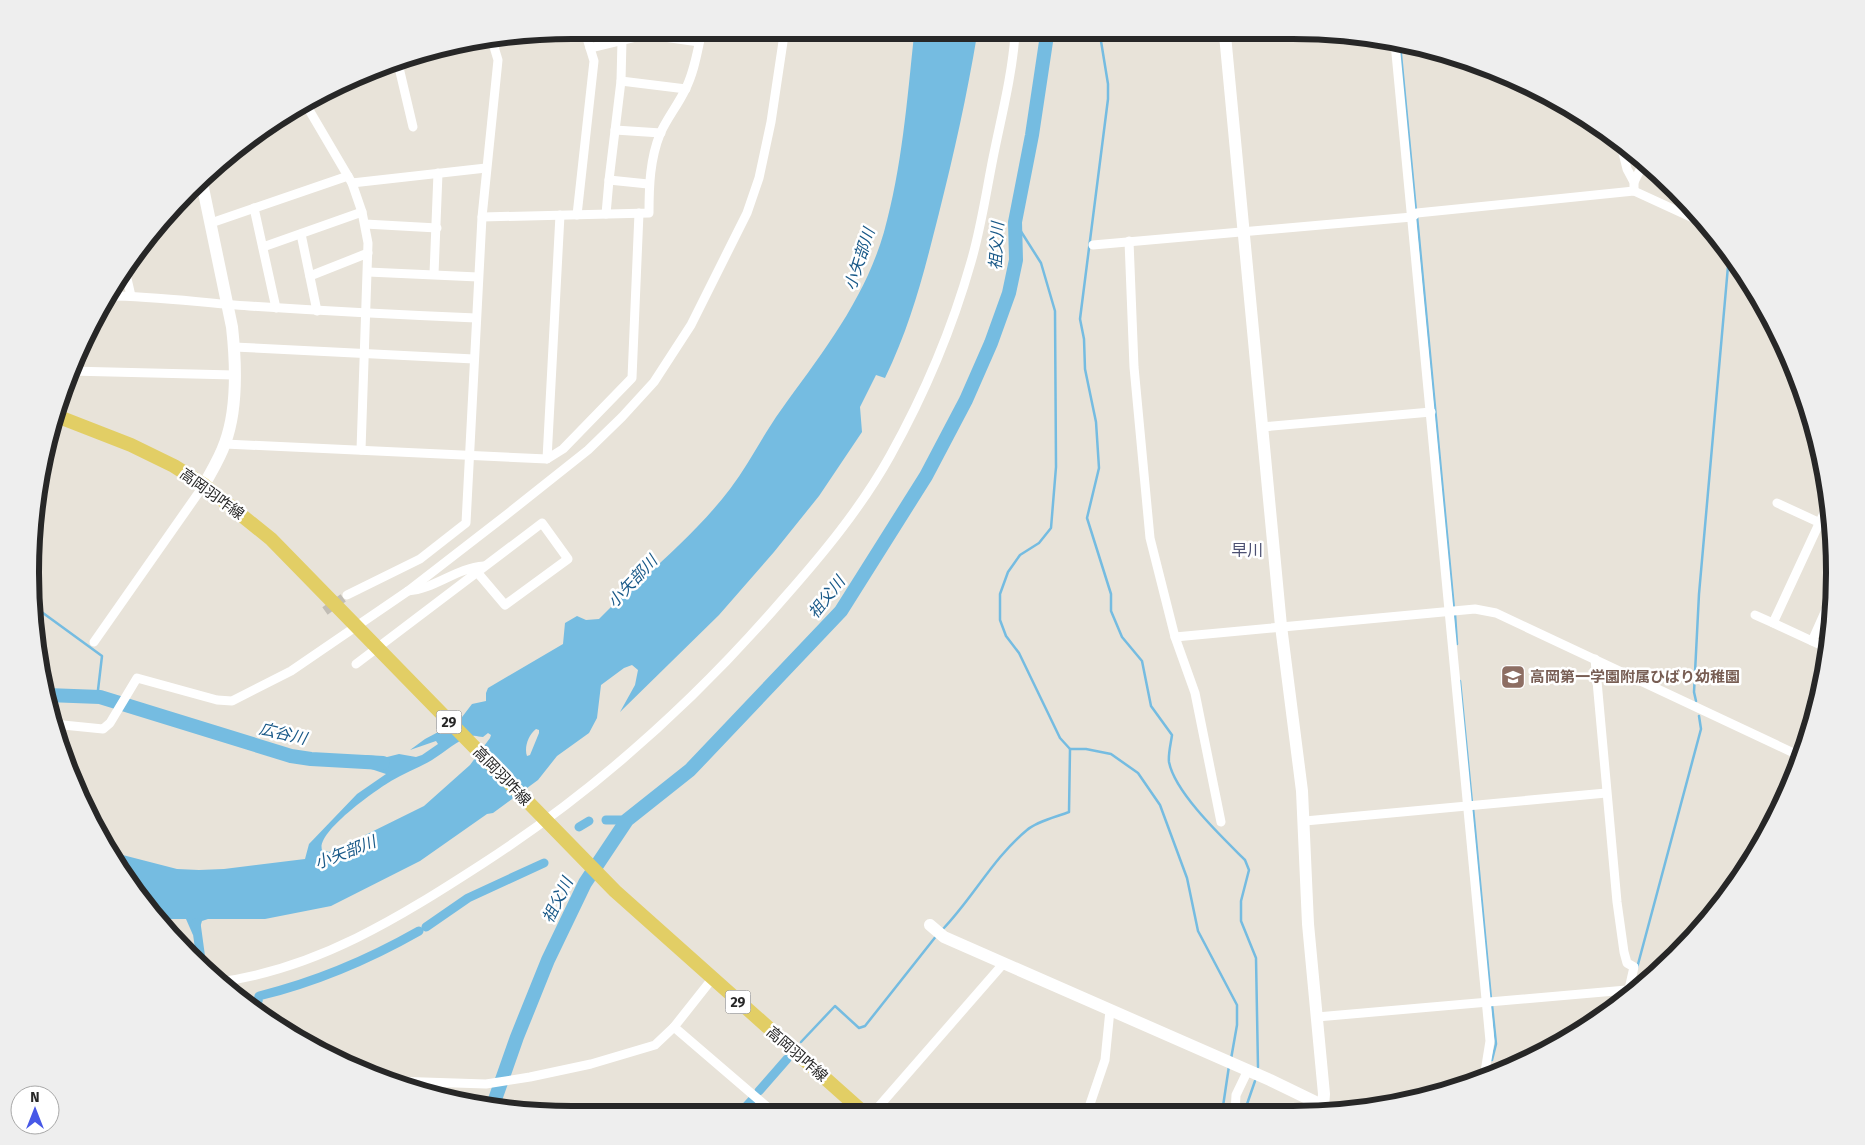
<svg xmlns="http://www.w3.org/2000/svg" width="1865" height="1145" font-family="'Fira Sans','Noto Sans JP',sans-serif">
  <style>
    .water { fill: #75bce1; fill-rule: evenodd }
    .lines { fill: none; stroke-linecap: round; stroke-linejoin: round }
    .stream { stroke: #75bce1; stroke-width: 2.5 }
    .canal { stroke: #75bce1; stroke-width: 9 }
    .river { stroke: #75bce1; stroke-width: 14 }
    .street-tunnel { stroke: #c1bdb5; stroke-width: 9; stroke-dasharray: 9 4.5; stroke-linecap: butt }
    .street { stroke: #fff; stroke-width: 9 }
    .secondary { stroke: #fff; stroke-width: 12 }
    .primary { stroke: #e2ce65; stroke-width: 14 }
    .labels { text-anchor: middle; stroke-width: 5; stroke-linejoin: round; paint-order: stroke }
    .shield { fill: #fff; stroke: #686868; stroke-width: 1 }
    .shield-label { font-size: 14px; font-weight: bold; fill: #272727 }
    .street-label { font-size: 15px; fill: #272727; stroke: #fff }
    .education-label { font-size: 15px; font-weight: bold; fill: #785e54; stroke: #fff; text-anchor: start }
    .water-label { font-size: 16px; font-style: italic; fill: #195988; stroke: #fff }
    .neighbourhood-label { font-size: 16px; fill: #4c5072; stroke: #fff }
    .rim { fill: none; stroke: #272727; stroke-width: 6 }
  </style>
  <rect width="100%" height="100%" fill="#e8e3d9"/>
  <path class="water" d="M914,35H977C967,95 954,154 939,213C924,272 912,322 885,378L876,375L860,407L862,432L819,496L774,552L719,615L620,712L635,685L638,670L632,665L624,668L601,685L597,718L589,733L557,756L538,780L493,813L487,814L420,861L331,906L265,919H208L202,921L198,934L193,935L186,919H159L122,874L111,852L177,869L199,870L224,869L305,859L309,844L357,794L386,774L365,767V755L387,757L399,754L416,757L422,755L438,744L436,741L410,750L425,739L459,721L472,704L486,701V693L488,688L563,644L565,623L577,616L586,620L599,619L635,583L643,579C674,550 704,523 730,489C749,464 763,435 781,410C822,353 864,301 884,232C902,168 907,101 914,35ZM536,729L539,730V733L530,755L527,756C524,748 528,735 536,729ZM488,733L491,735L490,738L470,765L424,806L339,848L329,852L322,850C316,832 376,790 391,781C404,773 419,768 432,760C445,752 457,740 472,736C476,735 479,737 483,737Z"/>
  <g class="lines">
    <g class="stream">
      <path d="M1100,35L1108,84V99L1080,319L1084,339L1085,369L1096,422L1099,468L1087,518L1111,594V611L1122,637L1142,661L1151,706L1172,735C1171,743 1168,754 1169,762C1175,793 1223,838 1245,860L1249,870L1241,901V921L1256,958L1258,1067"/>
      <polyline points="1400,44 1416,211"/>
      <polyline points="1417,216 1454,609"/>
      <polyline points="32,605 102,656 98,690 100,697"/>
      <polyline points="1455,614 1457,644"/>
      <polyline points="1460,681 1472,803"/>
      <polyline points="1696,701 1694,692 1699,594 1729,255"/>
      <polyline points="1070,749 1086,749 1111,754 1138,773 1160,805 1187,878 1198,931 1237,1005 1237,1025 1231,1059"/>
      <polyline points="1473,808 1491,999"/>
      <path d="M943,929C973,898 993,858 1027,830C1037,821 1056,817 1069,812L1070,749L1060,738L1019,653L1006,636L1000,620V594L1008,572L1020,555L1039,543L1051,528L1056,467L1055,311L1041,263L1015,222"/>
      <polyline points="1637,968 1701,729 1699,716"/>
      <polyline points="801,1042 835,1006 859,1028 865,1026 937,935"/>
      <polyline points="1492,1060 1496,1044 1492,1005"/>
      <polyline points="1222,1113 1229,1066"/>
      <polyline points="1246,1113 1246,1107 1255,1081"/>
    </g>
    <g class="canal">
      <polyline points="606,820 627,820"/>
      <polyline points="579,827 589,821"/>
      <polyline points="196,923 202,967"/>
      <polyline points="426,927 468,898 544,863"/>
      <path d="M256,1011L259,996C316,982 368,960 419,931"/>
      <polyline points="759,1091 787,1059"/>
      <polyline points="742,1111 752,1100"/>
    </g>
    <g class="river">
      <polyline points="47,695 100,697 291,756 311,759 383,763"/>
      <polyline points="492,1108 517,1037 548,960 585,883 627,820 690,770 841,611 926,476 966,400 991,343 1009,293 1016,260 1015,222 1032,135 1047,35"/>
    </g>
    <polyline class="street-tunnel" points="325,611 347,595"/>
    <g class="street">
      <polyline points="650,35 699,42"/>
      <polyline points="1395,43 1490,1041 1484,1078"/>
      <polyline points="590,48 644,35"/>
      <polyline points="397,59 413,127"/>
      <polyline points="621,81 686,89"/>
      <polyline points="305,103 352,183 362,212 368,243 361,450"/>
      <polyline points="615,130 661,133"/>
      <polyline points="1620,141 1627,169 1634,182 1634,191"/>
      <polyline points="609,180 621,81 622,40"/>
      <polyline points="1634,182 1644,162"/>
      <polyline points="352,183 486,168"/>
      <polyline points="254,208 276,308"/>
      <polyline points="606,214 609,180 648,184"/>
      <polyline points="577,215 594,61 586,35"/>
      <path d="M482,217L649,213C649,186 650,159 660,134C667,118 678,105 685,90C694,73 697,53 701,35"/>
      <polyline points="211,223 348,176"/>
      <polyline points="365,224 437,228"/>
      <polyline points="301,234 317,311"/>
      <polyline points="1129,241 1134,367 1150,538 1175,637 1195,693 1221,822"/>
      <polyline points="1093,245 1412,217 1417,213 1634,191 1708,225"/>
      <polyline points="263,247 362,212"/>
      <polyline points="125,270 131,296"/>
      <polyline points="368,272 478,277"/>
      <polyline points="434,274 438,173"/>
      <polyline points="310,276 368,253"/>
      <path d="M109,296C156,296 202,303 249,306C324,311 400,315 476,318"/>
      <polyline points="234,347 474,359"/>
      <polyline points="70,371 234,375"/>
      <polyline points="1800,392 1804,393"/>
      <polyline points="55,413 62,390"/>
      <polyline points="1262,427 1431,412"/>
      <polyline points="225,444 547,459 563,449 632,378 639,213"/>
      <polyline points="547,459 560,215"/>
      <polyline points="1777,503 1831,528"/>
      <path d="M408,591C435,589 456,568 484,566"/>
      <polyline points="347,595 420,559 466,523 482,217 498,60 491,37"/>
      <polyline points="1755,615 1773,623"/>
      <polyline points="1175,637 1475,609 1496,613 1800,756"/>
      <polyline points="1812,641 1833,594"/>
      <polyline points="94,642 204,485"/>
      <polyline points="1827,648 1773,623 1830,500"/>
      <polyline points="1595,659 1617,902 1624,952 1627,963 1634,967 1629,989"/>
      <polyline points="356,664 542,523 568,559 505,605 477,572"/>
      <polyline points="53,724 103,729 110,723 137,678 217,700 232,701 291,671 408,591 510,512 588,450 622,417 654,382 691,325 747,213 759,178 771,122 784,35"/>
      <polyline points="1305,821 1606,793"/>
      <path d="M219,982C317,969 400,917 482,864C595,791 695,701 783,599C822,555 861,508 890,456C924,395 952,329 971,262C981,228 986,193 993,158C1001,118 1012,76 1015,35"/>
      <polyline points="1317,1017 1638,989"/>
      <polyline points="674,1027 773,1112"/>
      <polyline points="393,1081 486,1084 530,1077 591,1064 655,1045 674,1027 712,979"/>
      <polyline points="874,1112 1003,964"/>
      <polyline points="1087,1113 1105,1060 1110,1010"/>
      <polyline points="1235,1113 1236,1095 1248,1070"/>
    </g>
    <g class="secondary">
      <polyline points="1225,35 1281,626 1302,791 1308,924 1324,1094 1323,1106"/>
      <path d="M202,183L232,327C236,363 238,408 225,443C220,458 211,472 204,485"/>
      <polyline points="930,925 944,937 1270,1080 1336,1112"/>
    </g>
    <polyline class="primary" points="54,415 131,445 174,466 204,485 271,539 615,891 863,1112"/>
  </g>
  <defs>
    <symbol id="school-square" viewBox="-11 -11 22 22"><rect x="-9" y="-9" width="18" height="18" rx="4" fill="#8d6e63" stroke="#fff"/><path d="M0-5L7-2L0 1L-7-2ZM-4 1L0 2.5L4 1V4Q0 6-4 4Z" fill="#fff"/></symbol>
  </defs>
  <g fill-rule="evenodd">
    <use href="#school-square" x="1499" y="663" width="28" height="28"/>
  </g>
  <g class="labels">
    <g class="shield">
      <rect x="436.5" y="710.5" width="25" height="23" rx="4"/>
      <rect x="725.5" y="990.5" width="25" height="23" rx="4"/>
    </g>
    <g class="shield-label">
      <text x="449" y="727">29</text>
      <text x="738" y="1007">29</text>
    </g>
    <g class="street-label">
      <text transform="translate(212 494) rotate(36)" y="5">高岡羽咋線</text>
      <text transform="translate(502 776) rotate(46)" y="5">高岡羽咋線</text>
      <text transform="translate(797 1054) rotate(41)" y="5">高岡羽咋線</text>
    </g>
    <g class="education-label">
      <text x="1530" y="682">高岡第一学園附属ひばり幼稚園</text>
    </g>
    <g class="water-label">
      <text transform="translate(996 246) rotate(-87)" y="6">祖父川</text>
      <text transform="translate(859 259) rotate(-72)" y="6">小矢部川</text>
      <text transform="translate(632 581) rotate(-47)" y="6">小矢部川</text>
      <text transform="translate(826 597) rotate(-52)" y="6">祖父川</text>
      <text transform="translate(283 733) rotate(13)" y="6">広谷川</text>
      <text transform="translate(345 852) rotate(-21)" y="6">小矢部川</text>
      <text transform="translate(557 900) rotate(-64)" y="6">祖父川</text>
    </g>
    <g class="neighbourhood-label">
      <text x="1247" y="556">早川</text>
    </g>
  </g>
  <path d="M0 0H1865V1145H0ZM572 39H1293A533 533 0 0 1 1826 572V573A533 533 0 0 1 1293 1106H572A533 533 0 0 1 39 573V572A533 533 0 0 1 572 39Z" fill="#eee" fill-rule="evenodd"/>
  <path class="rim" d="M572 39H1293A533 533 0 0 1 1826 572V573A533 533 0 0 1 1293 1106H572A533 533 0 0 1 39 573V572A533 533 0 0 1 572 39Z"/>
  <g transform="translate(35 1110)"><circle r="24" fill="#ffffff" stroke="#a9a9a9"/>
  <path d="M0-4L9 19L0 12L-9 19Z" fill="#4758e7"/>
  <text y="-8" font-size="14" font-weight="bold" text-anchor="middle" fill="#272727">N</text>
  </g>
</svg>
